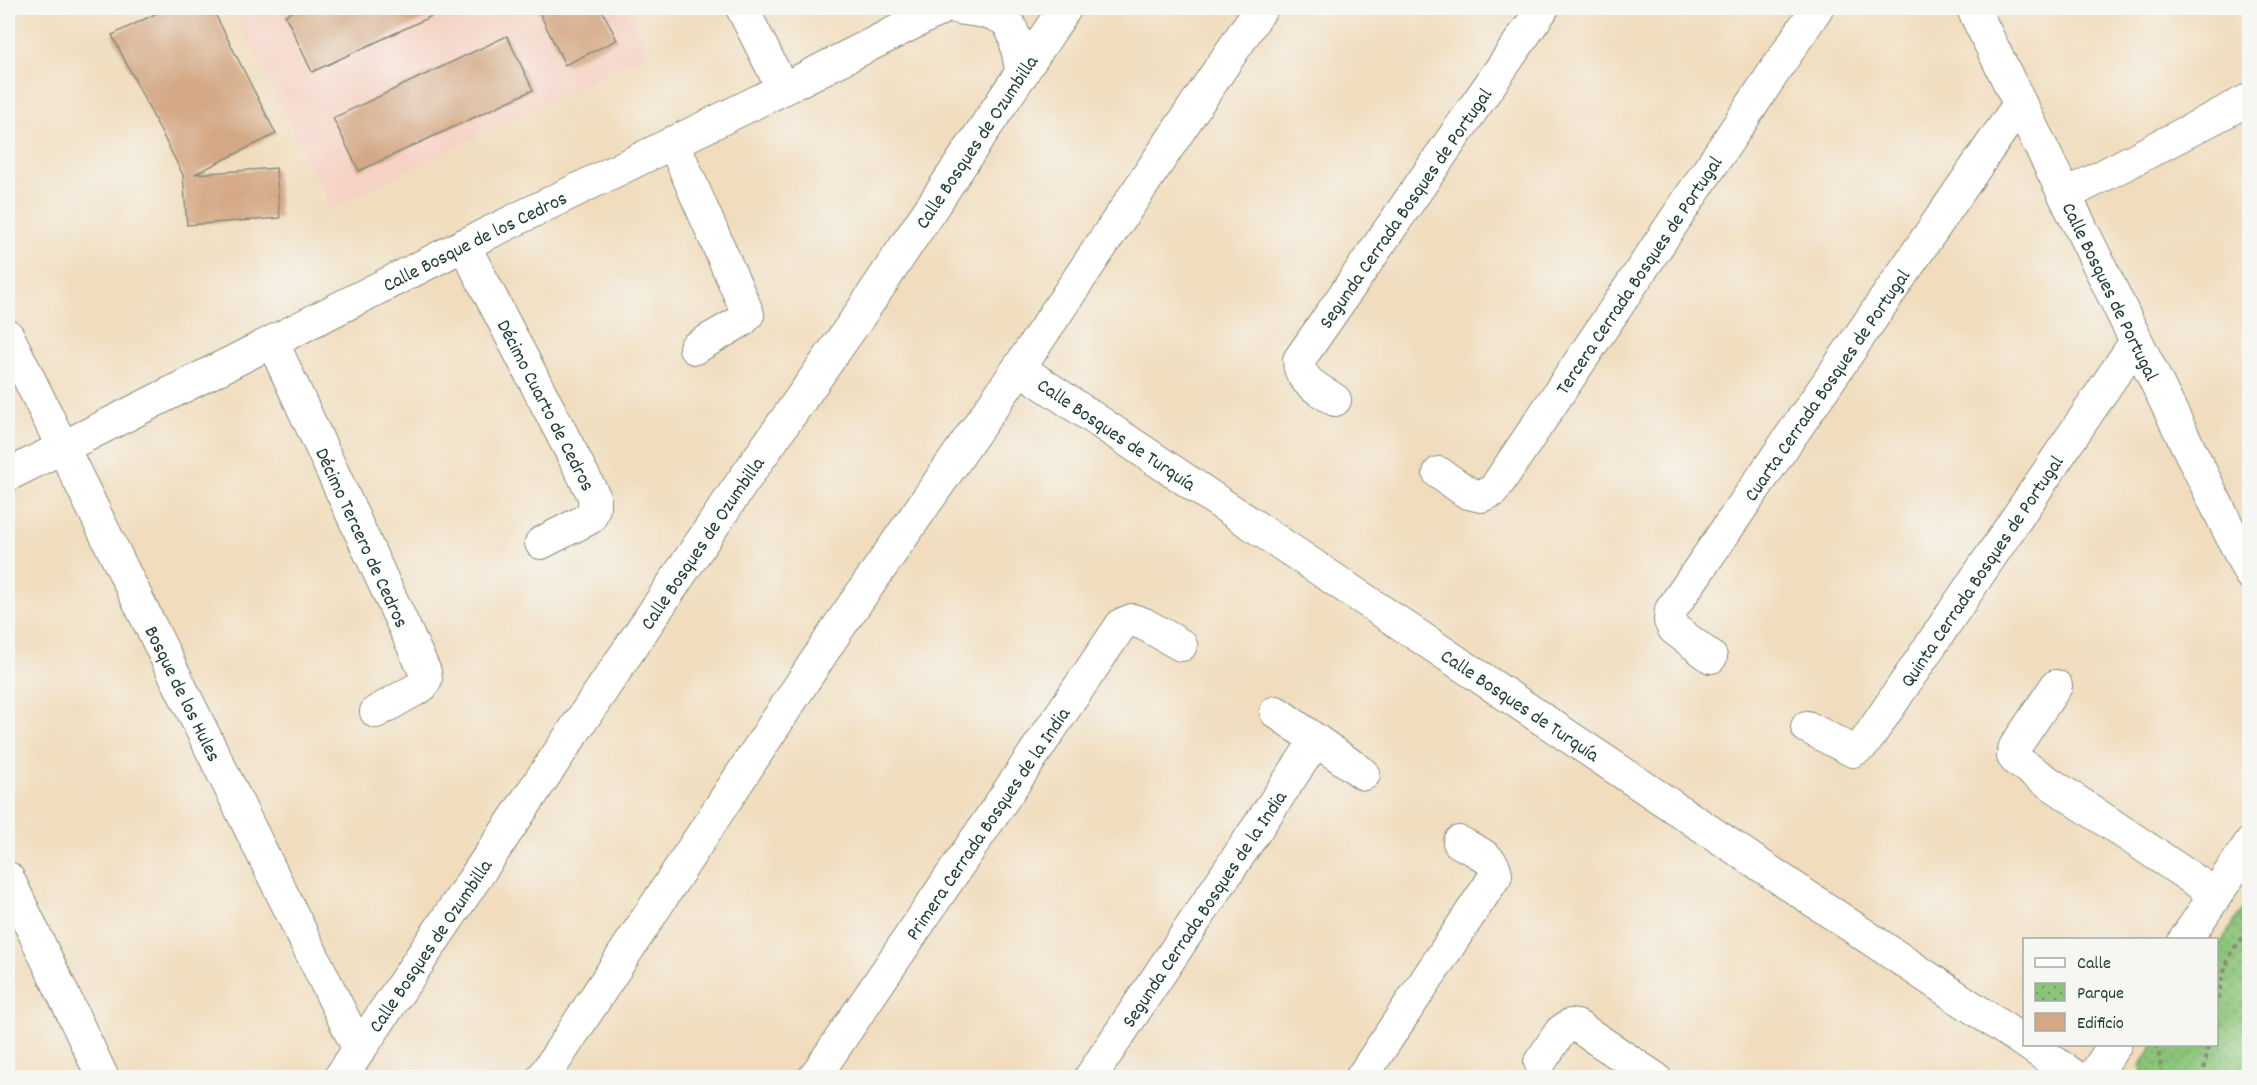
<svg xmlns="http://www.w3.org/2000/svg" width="2257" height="1085" font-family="Dekko,sans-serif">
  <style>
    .built { fill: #f6d2c4 }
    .park { fill: url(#park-dots); stroke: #558056; stroke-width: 1.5 }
    .building { fill: #d4a884 }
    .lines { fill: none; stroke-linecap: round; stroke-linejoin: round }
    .minor-casing { stroke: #888d79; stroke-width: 34 }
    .tertiary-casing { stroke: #888d79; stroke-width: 35 }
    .secondary-casing { stroke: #888d79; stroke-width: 35 }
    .path { stroke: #888d79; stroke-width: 4; stroke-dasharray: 4.5 4.5; stroke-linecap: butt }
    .minor { stroke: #fff; stroke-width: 32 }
    .tertiary { stroke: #fff; stroke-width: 33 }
    .secondary { stroke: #fff; stroke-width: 33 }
    .labels { text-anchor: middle; stroke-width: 4.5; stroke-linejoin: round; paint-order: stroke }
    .street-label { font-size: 20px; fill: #1f3d34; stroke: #f6f6f2 }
  </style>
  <defs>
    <pattern id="park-dots" width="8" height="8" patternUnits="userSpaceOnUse" patternTransform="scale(1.5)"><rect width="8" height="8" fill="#8bc478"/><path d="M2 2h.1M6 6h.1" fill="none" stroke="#71a063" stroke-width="1.8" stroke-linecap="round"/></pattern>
  </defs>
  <rect width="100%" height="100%" fill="#f6f6f2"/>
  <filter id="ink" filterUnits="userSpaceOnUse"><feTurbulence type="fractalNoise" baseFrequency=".0167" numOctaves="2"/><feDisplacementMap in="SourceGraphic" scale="12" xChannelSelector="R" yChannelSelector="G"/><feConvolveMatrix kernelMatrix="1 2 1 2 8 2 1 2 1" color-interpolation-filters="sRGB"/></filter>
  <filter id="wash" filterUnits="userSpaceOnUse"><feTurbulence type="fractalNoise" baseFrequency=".008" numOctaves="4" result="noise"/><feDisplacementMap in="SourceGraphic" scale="24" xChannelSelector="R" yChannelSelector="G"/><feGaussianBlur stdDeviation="1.35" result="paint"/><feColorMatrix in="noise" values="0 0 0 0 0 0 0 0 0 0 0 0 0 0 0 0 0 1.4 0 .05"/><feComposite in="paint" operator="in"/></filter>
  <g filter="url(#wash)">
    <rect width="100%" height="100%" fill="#f1ddbe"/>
    <polygon class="built" points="232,8 627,8 649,53 331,208"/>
    <polygon class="park" points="2249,899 2249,1077 2145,1077 2140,1066 2154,1045 2216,1044 2217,949"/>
    <g id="blocks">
      <g class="building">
        <polygon points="167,8 212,8 276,134 195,174 276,168 280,218 187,225 183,175 112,35"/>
        <polygon points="300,8 449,8 312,72 285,15"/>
        <polygon points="537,8 601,8 617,40 565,65"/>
        <polygon points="507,36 533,90 359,171 333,118"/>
      </g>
    </g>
  </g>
  <g filter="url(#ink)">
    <use href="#blocks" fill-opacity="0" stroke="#888d79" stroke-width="1.5"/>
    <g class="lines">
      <defs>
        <g id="minor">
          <polyline points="742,8 783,89"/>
          <path d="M958,8C1016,15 1011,19 1022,74"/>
          <polyline points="673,142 748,314 743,320 695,348"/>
          <polyline points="2066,195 2250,99"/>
          <path id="s1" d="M464,245L594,496V508L590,518L541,543"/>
          <path id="s2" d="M8,336L359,1050"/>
          <path id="s3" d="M273,343L425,672L426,679L422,686L376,712"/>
          <path id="s4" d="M1019,368L2024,1042"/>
          <path id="s5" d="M1335,400C1319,389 1299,382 1299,360L1543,8"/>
          <path id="s6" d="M1439,473L1468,493L1481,496L1493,491L1817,8"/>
          <path id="s7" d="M8,475L464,245L783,89L943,8"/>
          <path id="s8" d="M1711,657L1674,629L1670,621L1671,610L2020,103"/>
          <polyline points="2056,686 2015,747 2013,756 2017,761 2215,894"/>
          <polyline points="1276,712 1364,774"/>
          <path id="s9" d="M1807,727L1853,751L1864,744L2135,343"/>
          <polyline points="8,878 103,1078"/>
          <polyline points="2028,1044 2077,1078"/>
          <polyline points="1540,1062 1561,1031 1570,1025 1577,1026 1655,1078"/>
          <path id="s10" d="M814,1078L1122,624L1132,620L1144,624L1181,645"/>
          <path id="s11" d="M1090,1078L1316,740"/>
          <path d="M1361,1078L1496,875C1495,857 1473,850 1459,842"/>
        </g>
        <g id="tertiary">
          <path id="s12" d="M1973,8C2065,196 2156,385 2250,573"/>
          <polyline points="2185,940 2250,844"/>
          <polyline points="2093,1078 2115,1044"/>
        </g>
        <g id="secondary">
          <path id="s13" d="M340,1078L734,494L859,316L1065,8"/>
          <polyline points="543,1078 838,628 1019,368 1261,8"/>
        </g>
      </defs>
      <use href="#minor" class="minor-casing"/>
      <use href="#tertiary" class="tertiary-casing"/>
      <use href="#secondary" class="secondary-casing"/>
      <g class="path">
        <path d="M2216,1008C2223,977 2224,953 2250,931"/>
        <polyline points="2157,1044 2163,1078"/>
        <polyline points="2203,1078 2208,1044"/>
      </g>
      <use href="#minor" class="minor"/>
      <use href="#tertiary" class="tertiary"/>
      <use href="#secondary" class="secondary"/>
    </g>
  </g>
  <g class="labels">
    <g class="street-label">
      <text dy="7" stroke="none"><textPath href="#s13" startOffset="1132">Calle Bosques de Ozumbilla</textPath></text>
      <text dy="7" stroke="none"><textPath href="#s5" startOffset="242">Segunda Cerrada Bosques de Portugal</textPath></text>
      <text dy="7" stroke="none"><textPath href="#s7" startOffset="522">Calle Bosque de los Cedros</textPath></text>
      <text dy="7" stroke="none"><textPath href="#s6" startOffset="322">Tercera Cerrada Bosques de Portugal</textPath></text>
      <text dy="7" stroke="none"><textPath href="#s12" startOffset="315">Calle Bosques de Portugal</textPath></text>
      <text dy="7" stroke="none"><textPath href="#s8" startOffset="340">Cuarta Cerrada Bosques de Portugal</textPath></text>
      <text dy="7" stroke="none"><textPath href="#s1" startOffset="180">Décimo Cuarto de Cedros</textPath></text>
      <text dy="7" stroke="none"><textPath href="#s4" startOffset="118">Calle Bosques de Turquía</textPath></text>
      <text dy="7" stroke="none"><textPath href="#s3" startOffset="214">Décimo Tercero de Cedros</textPath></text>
      <text dy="7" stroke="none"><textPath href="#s13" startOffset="646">Calle Bosques de Ozumbilla</textPath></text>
      <text dy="7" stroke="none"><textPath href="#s9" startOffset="274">Quinta Cerrada Bosques de Portugal</textPath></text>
      <text dy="7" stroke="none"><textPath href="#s2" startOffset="398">Bosque de los Hules</textPath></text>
      <text dy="7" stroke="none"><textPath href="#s4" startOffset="604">Calle Bosques de Turquía</textPath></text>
      <text dy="7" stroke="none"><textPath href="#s10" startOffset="308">Primera Cerrada Bosques de la India</textPath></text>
      <text dy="7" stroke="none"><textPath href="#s11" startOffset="204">Segunda Cerrada Bosques de la India</textPath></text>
      <text dy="7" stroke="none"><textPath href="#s13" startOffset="160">Calle Bosques de Ozumbilla</textPath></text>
    </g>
  </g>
  <rect width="2257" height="1085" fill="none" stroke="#f6f6f2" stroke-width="30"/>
  <rect x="2023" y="938" width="195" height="108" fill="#f6f6f2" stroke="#a0aca6" stroke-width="1.5"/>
  <rect x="2035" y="958" width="30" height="9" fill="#ffffff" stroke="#a0aca6" stroke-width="1.5"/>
  <text x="2077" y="968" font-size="18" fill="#1f3d34">Calle</text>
  <rect x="2035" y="983" width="30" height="18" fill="url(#park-dots)" stroke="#a0aca6" stroke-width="1.5"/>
  <text x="2077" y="998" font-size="18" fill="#1f3d34">Parque</text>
  <rect x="2035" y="1013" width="30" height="18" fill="#d4a884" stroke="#a0aca6" stroke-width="1.5"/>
  <text x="2077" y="1028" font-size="18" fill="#1f3d34">Edificio</text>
</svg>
